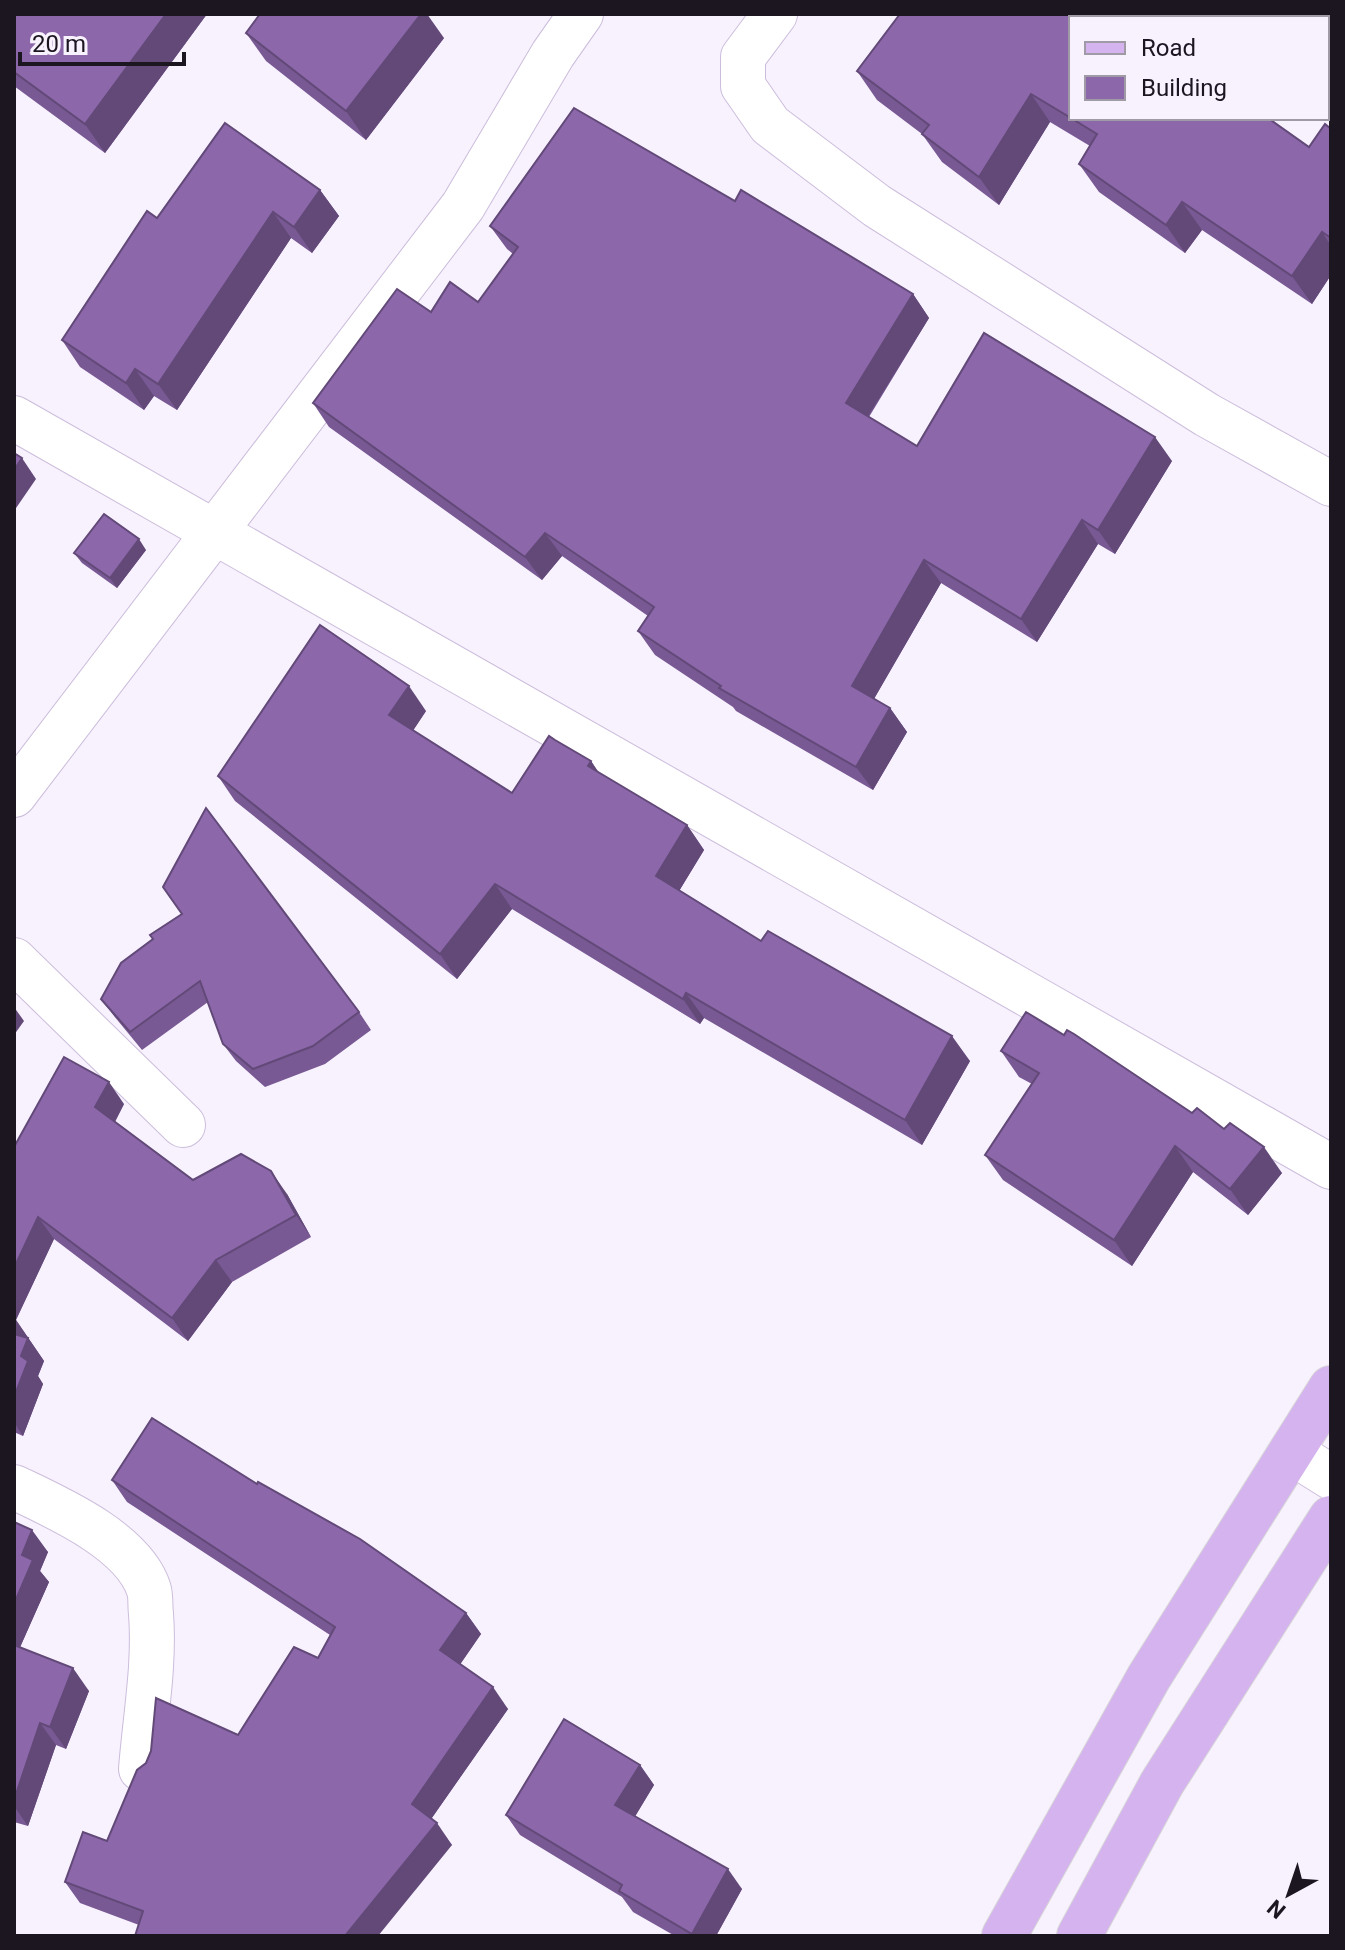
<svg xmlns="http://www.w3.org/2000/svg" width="1345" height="1950" font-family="Roboto,sans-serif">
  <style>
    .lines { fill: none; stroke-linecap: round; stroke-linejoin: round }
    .minor-casing { stroke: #ccbddb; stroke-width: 46 }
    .major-casing { stroke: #d6d5d7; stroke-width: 46 }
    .minor { stroke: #fff; stroke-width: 44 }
    .major { stroke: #d4b3ee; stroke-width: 44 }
    .wall { fill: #785993 }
    .shaded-wall { fill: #624978 }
    .building { fill: #8c68ab; stroke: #624978; stroke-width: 2 }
  </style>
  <rect width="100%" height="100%" fill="#f8f2ff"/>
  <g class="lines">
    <defs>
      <g id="minor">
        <polyline points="775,14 743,57 743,86 770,125 877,206 1207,415 1331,484"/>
        <polyline points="14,418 1331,1167"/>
        <polyline points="14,795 463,206 553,54 581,14"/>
        <polyline points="14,960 183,1125"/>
        <polyline points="1291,1452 1331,1477"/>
        <path d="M14,1487C56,1507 134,1541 149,1590C151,1597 150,1607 151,1614C155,1665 145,1718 141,1769"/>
      </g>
      <g id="major">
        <polyline points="1004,1936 1149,1677 1331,1388"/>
        <polyline points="1079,1936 1162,1783 1331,1518"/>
      </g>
    </defs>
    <use href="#minor" class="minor-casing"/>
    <use href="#major" class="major-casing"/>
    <use href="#minor" class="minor"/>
    <use href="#major" class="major"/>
  </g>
  <g class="wall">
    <polygon points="14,14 207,14 105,153 14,86"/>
    <polygon points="900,14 1110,14 1111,15 1114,14 1120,18 1071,18 1071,118 1268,118 1309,147 1325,124 1331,129 1331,275 1312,304 1202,230 1185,253 1099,192 1079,164 1090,146 1050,122 999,205 942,162 922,134 877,100 857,71"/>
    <polygon points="246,33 444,38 366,140 266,61"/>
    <polygon points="320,190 339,216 312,253 291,238 177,410 154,396 144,410 80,367 62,340 157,218"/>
    <polygon points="735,201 913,294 929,318 869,417 917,446 1172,461 1115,554 1098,544 1037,642 941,583 874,699 890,708 907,732 873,790 736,711 733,707 655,655 638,631 648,616 562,556 542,580 329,427 313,403 431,312 478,302 513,254 507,249 490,226"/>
    <polygon points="146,550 117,588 82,563 74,553"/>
    <polygon points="426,711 413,730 512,793 591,761 598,772 687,825 704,850 679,891 761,941 970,1061 922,1145 704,1018 700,1024 512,909 457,979 235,801 218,776"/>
    <polygon points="121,963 359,1012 371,1030 325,1064 265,1087 236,1061 223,1044 208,1002 142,1050 114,1016 101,999"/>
    <polygon points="1001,1051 1282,1173 1248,1215 1193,1172 1132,1266 1003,1180 985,1155 1032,1084 1019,1077"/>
    <polygon points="124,1104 115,1122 193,1180 287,1194 311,1237 232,1282 188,1341 54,1239 16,1320 44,1361 38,1376 43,1384 23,1436 14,1432 14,1147"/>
    <polygon points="112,1480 257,1484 466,1613 481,1634 460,1664 508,1709 431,1819 452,1845 139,1925 80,1903 65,1882 107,1841 238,1735 318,1658 330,1635 127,1502"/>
    <polygon points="14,1522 48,1552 40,1571 49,1582 20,1647 89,1691 66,1749 56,1745 28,1826 14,1822"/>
    <polygon points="640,1765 654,1785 635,1816 742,1889 716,1936 675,1936 633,1912 622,1897 520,1835 506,1815"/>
  </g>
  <g class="shaded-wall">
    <polygon points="166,14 207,14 105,153 85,124"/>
    <polygon points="421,14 427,14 444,38 366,140 346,111"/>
    <polygon points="1031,94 1050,122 999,205 979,177"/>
    <polygon points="320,190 339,216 312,253 294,227"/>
    <polygon points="1182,202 1202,230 1185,253 1166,225"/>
    <polygon points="273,212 291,238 177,410 158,384"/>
    <polygon points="1322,232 1331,246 1331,275 1312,304 1292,276"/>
    <polygon points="913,294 929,318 862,426 846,403"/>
    <polygon points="135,369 154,396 144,410 126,383"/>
    <polygon points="1155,437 1172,461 1115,554 1098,530"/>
    <polygon points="22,458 36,479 14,511 14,470"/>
    <polygon points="1082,520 1098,544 1037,642 1021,619"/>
    <polygon points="545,533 562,556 542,580 525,557"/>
    <polygon points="139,539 146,550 117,588 110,578"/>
    <polygon points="924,560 941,583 868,709 852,686"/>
    <polygon points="409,686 426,711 407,740 389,715"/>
    <polygon points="890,708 907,732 873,790 856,767"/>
    <polygon points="591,761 608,786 588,766"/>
    <polygon points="687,825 704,850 673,901 656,876"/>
    <polygon points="495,884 512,909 457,979 440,954"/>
    <polygon points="686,993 704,1018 700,1024 683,999"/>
    <polygon points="14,1007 24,1021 14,1035"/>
    <polygon points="952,1036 970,1061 922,1145 905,1120"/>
    <polygon points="109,1082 124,1104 111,1129 95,1107"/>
    <polygon points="1175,1146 1193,1172 1132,1266 1114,1240"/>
    <polygon points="1264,1147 1282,1173 1248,1215 1230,1189"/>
    <polygon points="271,1171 287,1194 311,1237 296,1215"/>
    <polygon points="38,1217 54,1239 14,1324 14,1268"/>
    <polygon points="216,1260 232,1282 188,1341 172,1318"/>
    <polygon points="16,1320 44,1361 38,1376 43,1384 23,1436 14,1422 14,1397 21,1356 14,1336 14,1326"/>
    <polygon points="32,1530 48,1552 40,1571 49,1582 14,1661 14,1604 22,1555"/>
    <polygon points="466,1613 481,1634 455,1672 440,1650"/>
    <polygon points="73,1668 89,1691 66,1749 50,1727"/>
    <polygon points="493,1687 508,1709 427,1825 412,1804"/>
    <polygon points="40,1723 56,1745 28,1826 14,1806 14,1800"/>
    <polygon points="640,1765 654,1785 630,1825 615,1805"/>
    <polygon points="437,1823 452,1845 378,1936 345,1936"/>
    <polygon points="728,1869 742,1889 716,1936 693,1936 692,1934"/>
  </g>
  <g class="building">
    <polygon points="14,14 166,14 85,124 14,72"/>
    <polygon points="260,14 421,14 346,111 246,33"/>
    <polygon points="900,14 1110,14 1111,15 1114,14 1120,18 1071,18 1071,118 1031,94 979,177 922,134 929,125 857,71"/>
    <polygon points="574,108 735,201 741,190 913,294 846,403 917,446 984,333 1155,437 1098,530 1082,520 1021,619 924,560 852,686 890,708 856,767 719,688 721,686 638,631 654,607 545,533 525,557 313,403 397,289 431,312 450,282 478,302 518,247 490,226"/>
    <polygon points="1071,118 1268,118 1309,147 1325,124 1331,129 1331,238 1322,232 1292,276 1182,202 1166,225 1079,164 1097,134"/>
    <polygon points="225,123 320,190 294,227 273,212 158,384 135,369 126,383 62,340 147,211 157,218"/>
    <polygon points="14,453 22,458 14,470"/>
    <polygon points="104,514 139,539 110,578 74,553"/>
    <polygon points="320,625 409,686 389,715 512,793 549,736 555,740 591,761 588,766 687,825 656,876 761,941 768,931 952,1036 905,1120 686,993 683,999 495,884 440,954 218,776"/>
    <polygon points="206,808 359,1012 313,1046 253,1069 223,1044 200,981 130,1032 101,999 121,963 153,939 150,935 182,914 163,887"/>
    <polygon points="1026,1012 1064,1035 1067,1030 1074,1034 1192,1113 1197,1108 1224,1129 1230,1123 1264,1147 1230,1189 1175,1146 1114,1240 985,1155 1039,1073 1001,1051"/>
    <polygon points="64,1057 109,1082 95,1107 193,1180 241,1154 271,1171 296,1215 216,1260 172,1318 38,1217 14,1268 14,1147"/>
    <polygon points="14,1334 28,1338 21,1356 28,1361 14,1397"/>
    <polygon points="152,1418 257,1484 258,1482 360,1539 466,1613 440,1650 493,1687 412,1804 437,1823 345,1936 135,1936 143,1911 65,1882 83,1832 107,1841 137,1770 146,1763 151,1751 156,1698 238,1735 294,1647 318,1658 335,1627 112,1480"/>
    <polygon points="14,1522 32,1530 22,1555 33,1560 14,1604"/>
    <polygon points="14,1645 73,1668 50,1727 40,1723 14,1800"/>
    <polygon points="564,1719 640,1765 615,1805 728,1869 692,1934 619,1891 622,1885 506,1815"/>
  </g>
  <rect width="1345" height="1950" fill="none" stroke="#1c1621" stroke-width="32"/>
  <rect x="1069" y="16" width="260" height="104" fill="#f8f2ff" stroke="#a09aa6" stroke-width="2"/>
  <rect x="1085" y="42" width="40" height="12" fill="#d4b3ee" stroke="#a09aa6" stroke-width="2"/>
  <text x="1141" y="56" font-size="24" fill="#1c1621">Road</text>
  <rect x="1085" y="76" width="40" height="24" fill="#8c68ab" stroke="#a09aa6" stroke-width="2"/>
  <text x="1141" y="96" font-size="24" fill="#1c1621">Building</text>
  <g transform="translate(1289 1894) rotate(220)" stroke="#f8f2ff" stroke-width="6" paint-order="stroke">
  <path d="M0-6L14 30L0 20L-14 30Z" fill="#1c1621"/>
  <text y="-12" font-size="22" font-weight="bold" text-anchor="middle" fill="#1c1621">N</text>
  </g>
  <path d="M20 52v12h164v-12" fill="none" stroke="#1c1621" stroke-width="4"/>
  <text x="32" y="52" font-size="24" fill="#1c1621" stroke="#f8f2ff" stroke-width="6" paint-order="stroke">20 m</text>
</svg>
